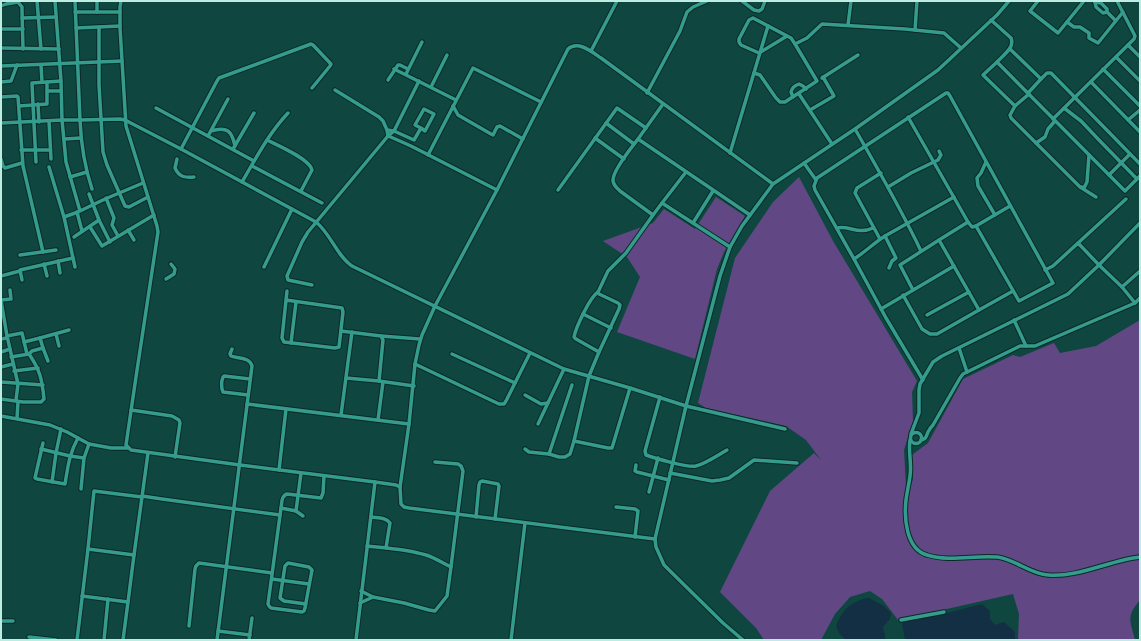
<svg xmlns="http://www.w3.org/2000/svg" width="1141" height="641" font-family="Arial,sans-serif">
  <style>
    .green { fill: #624785 }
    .water { fill: #132f44 }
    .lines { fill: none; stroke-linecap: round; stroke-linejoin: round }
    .minor-casing { stroke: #0a2a26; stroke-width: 5.5 }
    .minor { stroke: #359c8d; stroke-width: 3.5 }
  </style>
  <rect width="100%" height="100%" fill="#0f4740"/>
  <g class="green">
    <path d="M799,177L833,241L917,381L912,392L913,421L904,450L906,487L910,488L913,479L912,455L928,443L963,379L1013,355L1020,357L1054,343L1060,353L1096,346L1140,320V600C1126,616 1130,621 1135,640H1019L1018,639L1019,614L1013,594L898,620L882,599L870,591L850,597L835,614L821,640H764L756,628L720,592L770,491L814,453L821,460L806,440L786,426L706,408L698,403L735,258L773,202Z"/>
    <polygon points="716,197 745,216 724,252 717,269 695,359 617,332 640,277 627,257 603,241 653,223 664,209 695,229"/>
  </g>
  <g class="water">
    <path d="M869,598L884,606L891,613L890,619L883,627L886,640H846L839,633L836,626C843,609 851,601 869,598Z"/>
    <polygon points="982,604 990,611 990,619 995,625 1004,622 1015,632 1015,640 905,640 902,624 904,621 943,614"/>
  </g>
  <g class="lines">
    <defs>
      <g id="minor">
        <polyline points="17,1 22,7 22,10 23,49"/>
        <polyline points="37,1 41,49"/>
        <path d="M55,1L61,81L62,120H80C81,144 84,165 92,189"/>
        <path d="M75,1L80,120L120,119L125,120L181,149L316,222C331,234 336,255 352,266L564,369L630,388L686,406L785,429"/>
        <polyline points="97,1 97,12"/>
        <polyline points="121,1 120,7 120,28 126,126 157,226 158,232 136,377 126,445 131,450 240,465 375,482 396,485 400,487 401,504 404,507 409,508 655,539"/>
        <polyline points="742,1 754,10 759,11 762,9 765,1"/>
        <polyline points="1038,1 1030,11 1058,33 1084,1"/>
        <polyline points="1094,1 1095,2 1101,3 1107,9 1107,12 1115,20"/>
        <polyline points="1095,2 1096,7 1103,13 1107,12"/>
        <polyline points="1,6 6,4 18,2"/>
        <polyline points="75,12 120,12"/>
        <polyline points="22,18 56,17"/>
        <path d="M991,20L1011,38C1015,48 1003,55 997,62L1125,191L1140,176"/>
        <polyline points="1067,22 1074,27 1080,27 1089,33 1089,38 1098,43 1123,12"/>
        <polyline points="848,25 851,1"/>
        <polyline points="99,27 99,85 103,152 107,165 125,206 129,207 148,197"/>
        <polyline points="76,28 120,26"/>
        <polyline points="1,29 23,29"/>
        <polyline points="915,30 917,1"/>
        <polyline points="787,36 759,53 741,45 739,42 739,39 749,20 753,18 791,38 795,44"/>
        <polyline points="1128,45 1140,57"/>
        <polyline points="1,48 59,49"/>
        <polyline points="1010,49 1041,79 1047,73 1051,73 1140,164"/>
        <polyline points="591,51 617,1"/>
        <polyline points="1116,57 1140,81"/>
        <polyline points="997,62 983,75 1015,106"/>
        <polyline points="41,65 42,82"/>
        <polyline points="1,66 122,61"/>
        <polyline points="394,69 456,100"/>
        <polyline points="1103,69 1140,106"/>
        <polyline points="754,73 760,75 776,98 780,102 785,102 817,81 795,44 807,38 822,24 905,29 944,33 961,48"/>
        <polyline points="406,74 422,42"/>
        <polyline points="822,78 858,55"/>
        <polyline points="388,80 398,65 400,65 408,69"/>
        <polyline points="1,82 11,81 17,65"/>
        <polyline points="1091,82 1140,132"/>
        <polyline points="431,87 447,55"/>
        <polyline points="335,90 379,117 383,121 387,130"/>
        <polyline points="47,91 61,91"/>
        <polyline points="647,93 680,31 687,12 693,7 707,1"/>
        <polyline points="1028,93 1041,79"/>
        <polyline points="799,94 832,144"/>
        <polyline points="1029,94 1015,106 1010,115 1011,118 1036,143"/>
        <polyline points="1,97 17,96 18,97 23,166 43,252"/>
        <path d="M793,97L791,92C792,87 795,86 799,84L803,86L806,89"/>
        <polyline points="38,104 39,122"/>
        <polyline points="663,104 638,139 750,215"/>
        <polyline points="19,106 33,105 32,83 61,81"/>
        <polyline points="453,106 458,115 491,134 493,135 497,127 500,126 523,139"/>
        <polyline points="156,108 254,161"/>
        <polyline points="1064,108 1081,121 1099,140 1137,179"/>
        <polyline points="810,110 834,96 823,77"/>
        <polyline points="908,117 968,222"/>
        <polyline points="1053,119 1134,39 1135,36 1133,32 1117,1"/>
        <polyline points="1128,120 1140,110"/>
        <polyline points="49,121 51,159"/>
        <polyline points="1055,121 1048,129 1045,137 1036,143 1080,187 1096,197"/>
        <polyline points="1,123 62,120 66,162 80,211 105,199 143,183"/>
        <polyline points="606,123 634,144"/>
        <path d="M855,129C878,169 901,209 921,251"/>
        <path d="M211,131C227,126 232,131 235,146"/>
        <polyline points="208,136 228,99"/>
        <polyline points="388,136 387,130 394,131 414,140 421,128 425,131 434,114 424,109 415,125 421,128"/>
        <polyline points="388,136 394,131 419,81"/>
        <polyline points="595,138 624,159"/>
        <polyline points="64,139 81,138"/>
        <path d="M638,139C631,148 613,170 613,180C613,185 616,187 620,191L653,215L662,203L730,247"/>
        <path d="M267,140C277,145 310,159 312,170L301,191"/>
        <polyline points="181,149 217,81 219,78 311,44 313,45 331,64 330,66 312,88"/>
        <polyline points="233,149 254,113"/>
        <polyline points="21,150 50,150"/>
        <polyline points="730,153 768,26"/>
        <polyline points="428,155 473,68 541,102"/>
        <polyline points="1,159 3,166 5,168 22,163"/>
        <path d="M177,159L175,168C179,177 185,178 194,177"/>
        <polyline points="36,162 33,105 47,104 47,82"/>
        <polyline points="986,162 981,173 977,178 978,186 995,215"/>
        <polyline points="804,163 816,180"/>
        <polyline points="252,166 322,203"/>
        <polyline points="49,167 64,217 75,267"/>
        <polyline points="1109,175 1130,154"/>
        <polyline points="70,177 87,172"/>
        <path d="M242,182C256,158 269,133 288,113"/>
        <polyline points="888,187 911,173 938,160 941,155 939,151"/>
        <polyline points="1081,187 1084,188 1087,182 1089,155"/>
        <polyline points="558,190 617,108 646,128"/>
        <polyline points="89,194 99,220 110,242"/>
        <polyline points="106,198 114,218 112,225 118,236"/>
        <polyline points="662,203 686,172"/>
        <polyline points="77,212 82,231"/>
        <polyline points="64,217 78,212"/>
        <polyline points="693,223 713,191"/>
        <polyline points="1140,223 1099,265 1122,287 1135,303 1140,298"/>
        <polyline points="976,226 972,227 968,222 939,240 979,310 1013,291"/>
        <polyline points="90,227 102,246 154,215"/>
        <path d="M837,228C849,225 858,235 873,228"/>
        <polyline points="128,230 134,240"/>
        <path d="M885,236C874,243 865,252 854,259L815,190L814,186L817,178L946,93H948L950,96L1053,283L1019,301L976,226L1010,206"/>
        <polyline points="74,237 99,220"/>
        <polyline points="880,239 855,193 857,188 881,173"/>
        <polyline points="1078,243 1126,199"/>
        <polyline points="20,255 56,250"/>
        <polyline points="854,259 886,318 923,380"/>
        <polyline points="58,261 60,273"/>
        <polyline points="44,264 47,276"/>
        <polyline points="264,267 292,209"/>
        <polyline points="889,268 892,261 896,258 885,236 954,197"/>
        <polyline points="1,276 20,271"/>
        <polyline points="166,279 174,274 175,269 171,264"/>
        <polyline points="22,280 20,270 73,258"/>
        <polyline points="312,285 288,280 287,276 302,242 308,232 388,136 393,138 411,146 497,190"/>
        <polyline points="1122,287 1140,271"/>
        <polyline points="913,290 900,265 939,240"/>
        <path d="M598,292C590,297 576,327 574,337L576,339L599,352"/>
        <polyline points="903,295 922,329 930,334 937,334 979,310"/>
        <polyline points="1,300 7,336 18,384 16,400 18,402 17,418"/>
        <polyline points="1,300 11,299 10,290"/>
        <polyline points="286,300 342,308 343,312 339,347 335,348 284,342 282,338 287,291"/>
        <polyline points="881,309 954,266"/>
        <polyline points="583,314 611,328"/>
        <polyline points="927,315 969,292"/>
        <polyline points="1014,320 1026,346"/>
        <polyline points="341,331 381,336 383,340 379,381 414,386"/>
        <polyline points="56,334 59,346"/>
        <polyline points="7,336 22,333 27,354"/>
        <polyline points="381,336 420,339"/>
        <polyline points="1,339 7,338"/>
        <polyline points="24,342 40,338"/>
        <polyline points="291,343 296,302"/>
        <polyline points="959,348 967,372"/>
        <polyline points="1,352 10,349"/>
        <polyline points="452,354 515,383"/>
        <polyline points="11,357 29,354 32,351 43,348"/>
        <polyline points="48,361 43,348 40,338 69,330"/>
        <polyline points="415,364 499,404 504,404 506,401 530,353"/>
        <polyline points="1,367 13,364"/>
        <polyline points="14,371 38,368"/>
        <polyline points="346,378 379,381"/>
        <polyline points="1,382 43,385"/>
        <polyline points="630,388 612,448 608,448 574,441 589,376 599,352 619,309 620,305 618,303 599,294 598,292 599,290 608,271 626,253 653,215"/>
        <path d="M248,395L223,392C221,388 221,379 224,376L250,379"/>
        <polyline points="525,395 541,404 548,403"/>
        <path d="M660,397L645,451L646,455C654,458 688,468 696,466C705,464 718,455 727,450"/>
        <path d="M1,399L23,402H41L44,399C42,379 40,370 29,354"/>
        <polyline points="247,404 409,424"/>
        <polyline points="131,410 172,416 179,420 180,423 175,457"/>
        <polyline points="341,415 352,332"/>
        <polyline points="1,416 50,425 67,432 89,444 111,448 128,448"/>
        <polyline points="378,420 383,382"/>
        <polyline points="538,424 564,369"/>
        <circle cx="916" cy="438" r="5.5"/>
        <polyline points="911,434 919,413 919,390 920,384 933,362 942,356 1068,294 1099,265 1078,243 1053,266 1045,270"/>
        <path d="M910,440C908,452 912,464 910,476C909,484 907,492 906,500C904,518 906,549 927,555C949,562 974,555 997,557C1015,559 1030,574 1048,575C1077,578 1111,560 1140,557"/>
        <path d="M921,440C926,439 926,437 928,432C929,430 931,427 933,425L960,378L963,374L1016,348L1020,346H1035L1135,303"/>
        <path d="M43,443L35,478L37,479L65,484C68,467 69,454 78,438"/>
        <polyline points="41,449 70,456 84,458"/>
        <polyline points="525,449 529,452 549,454 559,457 565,457 570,454 574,441"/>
        <polyline points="549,454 572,385"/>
        <polyline points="636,465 635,471 637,472 669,480"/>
        <polyline points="279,470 286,409"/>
        <polyline points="670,473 712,481 720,480 729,478 754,460 797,463"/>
        <polyline points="52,482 56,453 61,429"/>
        <path d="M400,487L409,424L415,364L419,345L422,335L435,306L497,190L568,49C578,40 592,52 601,58L773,184"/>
        <polyline points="81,489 84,458 89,444"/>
        <polyline points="649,492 658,458"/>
        <polyline points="142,496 162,499 280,515"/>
        <polyline points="616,507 635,509 638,511 635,537"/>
        <polyline points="281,508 296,511 301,473"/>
        <polyline points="296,511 303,516"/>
        <path d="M371,517C377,518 386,517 390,523L386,548"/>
        <polyline points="476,517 479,485 480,482 482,481 498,484 499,486 495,519"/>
        <path d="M367,546C387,548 407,549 426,555C435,558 443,563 451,567L463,471L461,466L458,464L435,462"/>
        <polyline points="88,549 94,491 142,497 148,453"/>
        <polyline points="272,579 309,584"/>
        <polyline points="361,591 373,597 404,603 429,610 435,611 447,596 451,567"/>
        <polyline points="82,596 128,602 134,555"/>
        <polyline points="360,603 373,597"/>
        <path d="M306,604L284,601L280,598L285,566L288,563L309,567L312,570L305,608L304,611L302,612L271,608L269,606L268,604L281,508C282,503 281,496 287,494L321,498L323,493L324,476"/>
        <polyline points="901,620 944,612"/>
        <polyline points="1,621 13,621"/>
        <polyline points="189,626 195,569 196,566 199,563 272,573"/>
        <polyline points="218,631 250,635"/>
        <polyline points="29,637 56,640"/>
        <polyline points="77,640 88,549 134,555 142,497"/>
        <polyline points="104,640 108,599"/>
        <polyline points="123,640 128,602"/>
        <path d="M217,640L252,366C250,357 238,359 231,356L230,354L232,349"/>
        <polyline points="249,640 252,618"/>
        <polyline points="356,640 375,482"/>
        <polyline points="511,640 525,523"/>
        <polyline points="743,640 723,623 664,565 656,547 655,539 686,406 720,276 730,247 742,226 773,184 855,129 938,70 997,15 1009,1"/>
      </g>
    </defs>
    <use href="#minor" class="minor-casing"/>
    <use href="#minor" class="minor"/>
  </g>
  <rect width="1141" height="641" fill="none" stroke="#beebe2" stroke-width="4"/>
</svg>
